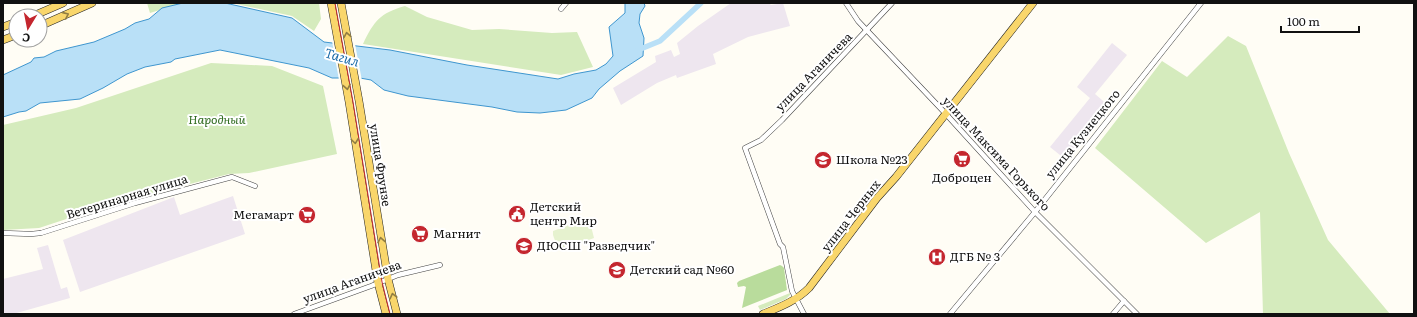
<svg xmlns="http://www.w3.org/2000/svg" width="1417" height="317" font-family="Literata,serif">
  <style>
    .industrial { fill: #eee6ef }
    .green { fill: #d5ebbd }
    .forest { fill: #b9dc9c }
    .pitch { fill: #e6f2cf }
    .water { fill: #b9e0f7; stroke: #3f96cf }
    .pier { fill: #fffdf5 }
    .lines { fill: none; stroke-linecap: round; stroke-linejoin: round }
    .canal { stroke: #b9e0f7; stroke-width: 5.5 }
    .street-casing { stroke: #444; stroke-width: 5.5 }
    .primary-casing { stroke: #222; stroke-width: 8 }
    .street { stroke: #fff; stroke-width: 4.5 }
    .primary { stroke: #f9d66b; stroke-width: 7 }
    .tram { stroke: #c4262e; stroke-width: 1 }
    .oneway { stroke: #917d42 }
    .labels { text-anchor: middle; stroke-width: 4; stroke-linejoin: round; paint-order: stroke }
    .street-label { font-size: 12px; fill: #111; stroke: #fff }
    .park-label { font-size: 12px; font-style: italic; fill: #2f6b1f; stroke: #fff }
    .poi-label { font-size: 12px; fill: #111; stroke: #fff; text-anchor: start }
    .water-label { font-size: 13px; font-style: italic; fill: #1768a6; stroke: #fff }
  </style>
  <rect width="100%" height="100%" fill="#fffdf5"/>
  <g class="industrial">
    <polygon points="731,3 769,3 771,5 783,3 790,26 748,37 713,54 716,64 677,78 676,75 657,83 621,105 613,88 656,62 655,56 671,50 674,57 680,54 677,43 698,26"/>
    <polygon points="1112,43 1127,55 1095,94 1109,106 1065,159 1050,147 1090,98 1077,87"/>
    <polygon points="233,196 245,234 80,292 63,240 174,197 180,215"/>
    <polygon points="48,245 61,289 67,287 70,298 13,314 3,314 3,279 43,269 37,248"/>
  </g>
  <g class="green">
    <polygon points="147,3 182,3 150,13"/>
    <polygon points="232,3 319,3 321,19 314,31 292,16"/>
    <path d="M405,6L427,17L472,30L499,29L552,33L577,32L593,67L561,75L363,44C374,21 380,13 405,6Z"/>
    <polygon points="1228,36 1246,46 1289,153 1328,240 1390,314 1263,314 1260,212 1206,243 1095,148 1162,61 1187,77"/>
    <polygon points="211,63 272,66 323,86 337,154 249,173 229,174 115,203 39,228 3,230 3,125 76,108"/>
    <polygon points="790,293 790,295 786,299 760,310 758,306"/>
  </g>
  <polygon class="forest" points="780,265 782,266 784,268 787,290 742,308 746,287 744,286 738,287 737,283 739,281"/>
  <polygon class="pitch" points="587,218 590,222 594,238 561,250 558,249 553,235 553,231"/>
  <polygon class="water" points="183,3 225,3 292,18 324,42 390,50 467,65 558,79 574,74 596,70 606,64 613,56 609,27 625,13 625,3 644,3 645,6 640,14 639,23 644,38 643,56 620,71 599,89 592,98 566,110 540,113 517,112 492,107 408,96 384,90 371,80 360,78 332,78 309,68 220,50 175,59 171,62 145,67 127,74 103,88 80,99 40,103 26,111 19,112 3,117 3,75 31,62 34,58 44,57 56,51 94,42 125,29 135,23 149,19 162,8"/>
  <polygon class="pier" points="332,41 355,44 362,81 339,80"/>
  <g class="lines">
    <polyline class="canal" points="638,50 660,41 701,3"/>
    <defs>
      <g id="street">
        <polyline points="846,3 858,21 945,113 1035,212 1137,314"/>
        <polyline points="561,9 566,3"/>
        <polyline points="3,233 31,234 41,233 135,203 232,177 255,186"/>
        <polyline points="294,314 371,286 398,275 440,265"/>
        <polyline points="804,314 792,291 783,247 780,244 745,148 761,140 782,120 892,3"/>
        <polyline points="950,314 1035,212 1201,3"/>
        <polyline points="1113,314 1124,301"/>
      </g>
      <g id="primary">
        <polyline points="331,3 349,102 378,283 386,314"/>
        <polyline points="341,3 359,101 388,279 397,314"/>
        <polyline points="33,16 63,3"/>
        <polyline points="40,26 92,3"/>
        <polyline points="3,27 16,22"/>
        <polyline points="3,40 16,35"/>
        <path d="M763,314C780,307 796,301 809,288L877,198L896,177L1033,3"/>
      </g>
    </defs>
    <use href="#street" class="street-casing"/>
    <use href="#primary" class="primary-casing"/>
    <use href="#street" class="street"/>
    <use href="#primary" class="primary"/>
    <polyline class="tram" points="335,3 353,102 382,282 390,314"/>
  </g>
  <defs><path id="oneway-chevron" d="M-2-3.5L2.5 0L-2 3.5" fill="none" stroke-width="1.6" stroke-linecap="round" stroke-linejoin="round"/></defs>
  <g class="oneway">
    <use href="#oneway-chevron" transform="translate(66 15) rotate(-24)"/>
    <use href="#oneway-chevron" transform="translate(347 35) rotate(-100)"/>
    <use href="#oneway-chevron" transform="translate(347 87) rotate(80)"/>
    <use href="#oneway-chevron" transform="translate(355 141) rotate(82)"/>
    <use href="#oneway-chevron" transform="translate(381 240) rotate(-100)"/>
    <use href="#oneway-chevron" transform="translate(393 296) rotate(-104)"/>
  </g>
  <defs>
    <symbol id="supermarket-disc" viewBox="-11 -11 22 22"><circle r="9.5" fill="#c4262e" stroke="#fff"/><path d="M-6-5.5h2.5l.6 2H6L4.5 2H-2.5L-4.4-4H-6ZM-1.5 3.2a1.3 1.3 0 1 0 .1 0ZM3 3.2a1.3 1.3 0 1 0 .1 0Z" fill="#fff"/></symbol>
    <symbol id="school-disc" viewBox="-11 -11 22 22"><circle r="9.5" fill="#c4262e" stroke="#fff"/><path d="M0-5L7-2L0 1L-7-2ZM-4 1L0 2.5L4 1V4Q0 6-4 4Z" fill="#fff"/></symbol>
    <symbol id="civic-disc" viewBox="-11 -11 22 22"><circle r="9.5" fill="#c4262e" stroke="#fff"/><path d="M-.6-6.5H3V-4.5H.6V-3L4-1V1h2V6H-6V1h2V-1L-.6-3ZM-1.2 2.5V6h2.4V2.5Z" fill="#fff"/></symbol>
    <symbol id="hospital-disc" viewBox="-11 -11 22 22"><circle r="9.5" fill="#c4262e" stroke="#fff"/><path d="M-5-5h3v3.5h4V-5h3V5h-3V1.5h-4V5h-3Z" fill="#fff"/></symbol>
  </defs>
  <g fill-rule="evenodd">
    <use href="#supermarket-disc" x="952" y="149" width="20" height="20"/>
    <use href="#school-disc" x="813" y="150" width="20" height="20"/>
    <use href="#civic-disc" x="507" y="204" width="20" height="20"/>
    <use href="#supermarket-disc" x="297" y="205" width="20" height="20"/>
    <use href="#supermarket-disc" x="410" y="224" width="20" height="20"/>
    <use href="#school-disc" x="514" y="236" width="20" height="20"/>
    <use href="#hospital-disc" x="927" y="247" width="20" height="20"/>
    <use href="#school-disc" x="607" y="260" width="20" height="20"/>
  </g>
  <g class="labels">
    <g class="street-label">
      <text transform="translate(814 72) rotate(-46)" y="4">улица Аганичева</text>
      <text transform="translate(1083 134) rotate(-51)" y="4">улица Кузнецкого</text>
      <text transform="translate(996 154) rotate(47)" y="4">улица Максима Горького</text>
      <text transform="translate(380 165) rotate(81)" y="4">улица Фрунзе</text>
      <text transform="translate(127 197) rotate(-17)" y="4">Ветеринарная улица</text>
      <text transform="translate(851 216) rotate(-52)" y="4">улица Черных</text>
      <text transform="translate(352 282) rotate(-20)" y="4">улица Аганичева</text>
    </g>
    <g class="park-label">
      <text x="217" y="124">Народный</text>
    </g>
    <g class="poi-label">
      <text x="836" y="164">Школа №23</text>
      <text x="962" y="182" text-anchor="middle">Доброцен</text>
      <text x="530" y="211">Детский<tspan x="530" dy="14">центр Мир</tspan></text>
      <text x="294" y="219" text-anchor="end">Мегамарт</text>
      <text x="433" y="238">Магнит</text>
      <text x="537" y="250">ДЮСШ "Разведчик"</text>
      <text x="950" y="261">ДГБ № 3</text>
      <text x="630" y="274">Детский сад №60</text>
    </g>
    <g class="water-label">
      <text transform="translate(342 57) rotate(16)" y="5">Тагил</text>
    </g>
  </g>
  <rect width="1417" height="317" fill="none" stroke="#111111" stroke-width="8"/>
  <g transform="translate(28 28) rotate(190)"><circle r="19" fill="#ffffff" stroke="#a0a0a0"/>
  <path d="M0-3L7 15L0 10L-7 15Z" fill="#c4262e"/>
  <text y="-6" font-size="11" font-weight="bold" text-anchor="middle" fill="#111111">С</text>
  </g>
  <path d="M1281 26v6h78v-6" fill="none" stroke="#111111" stroke-width="2"/>
  <text x="1287" y="26" font-size="12" fill="#111111" stroke="#ffffff" stroke-width="3" paint-order="stroke">100 m</text>
</svg>
